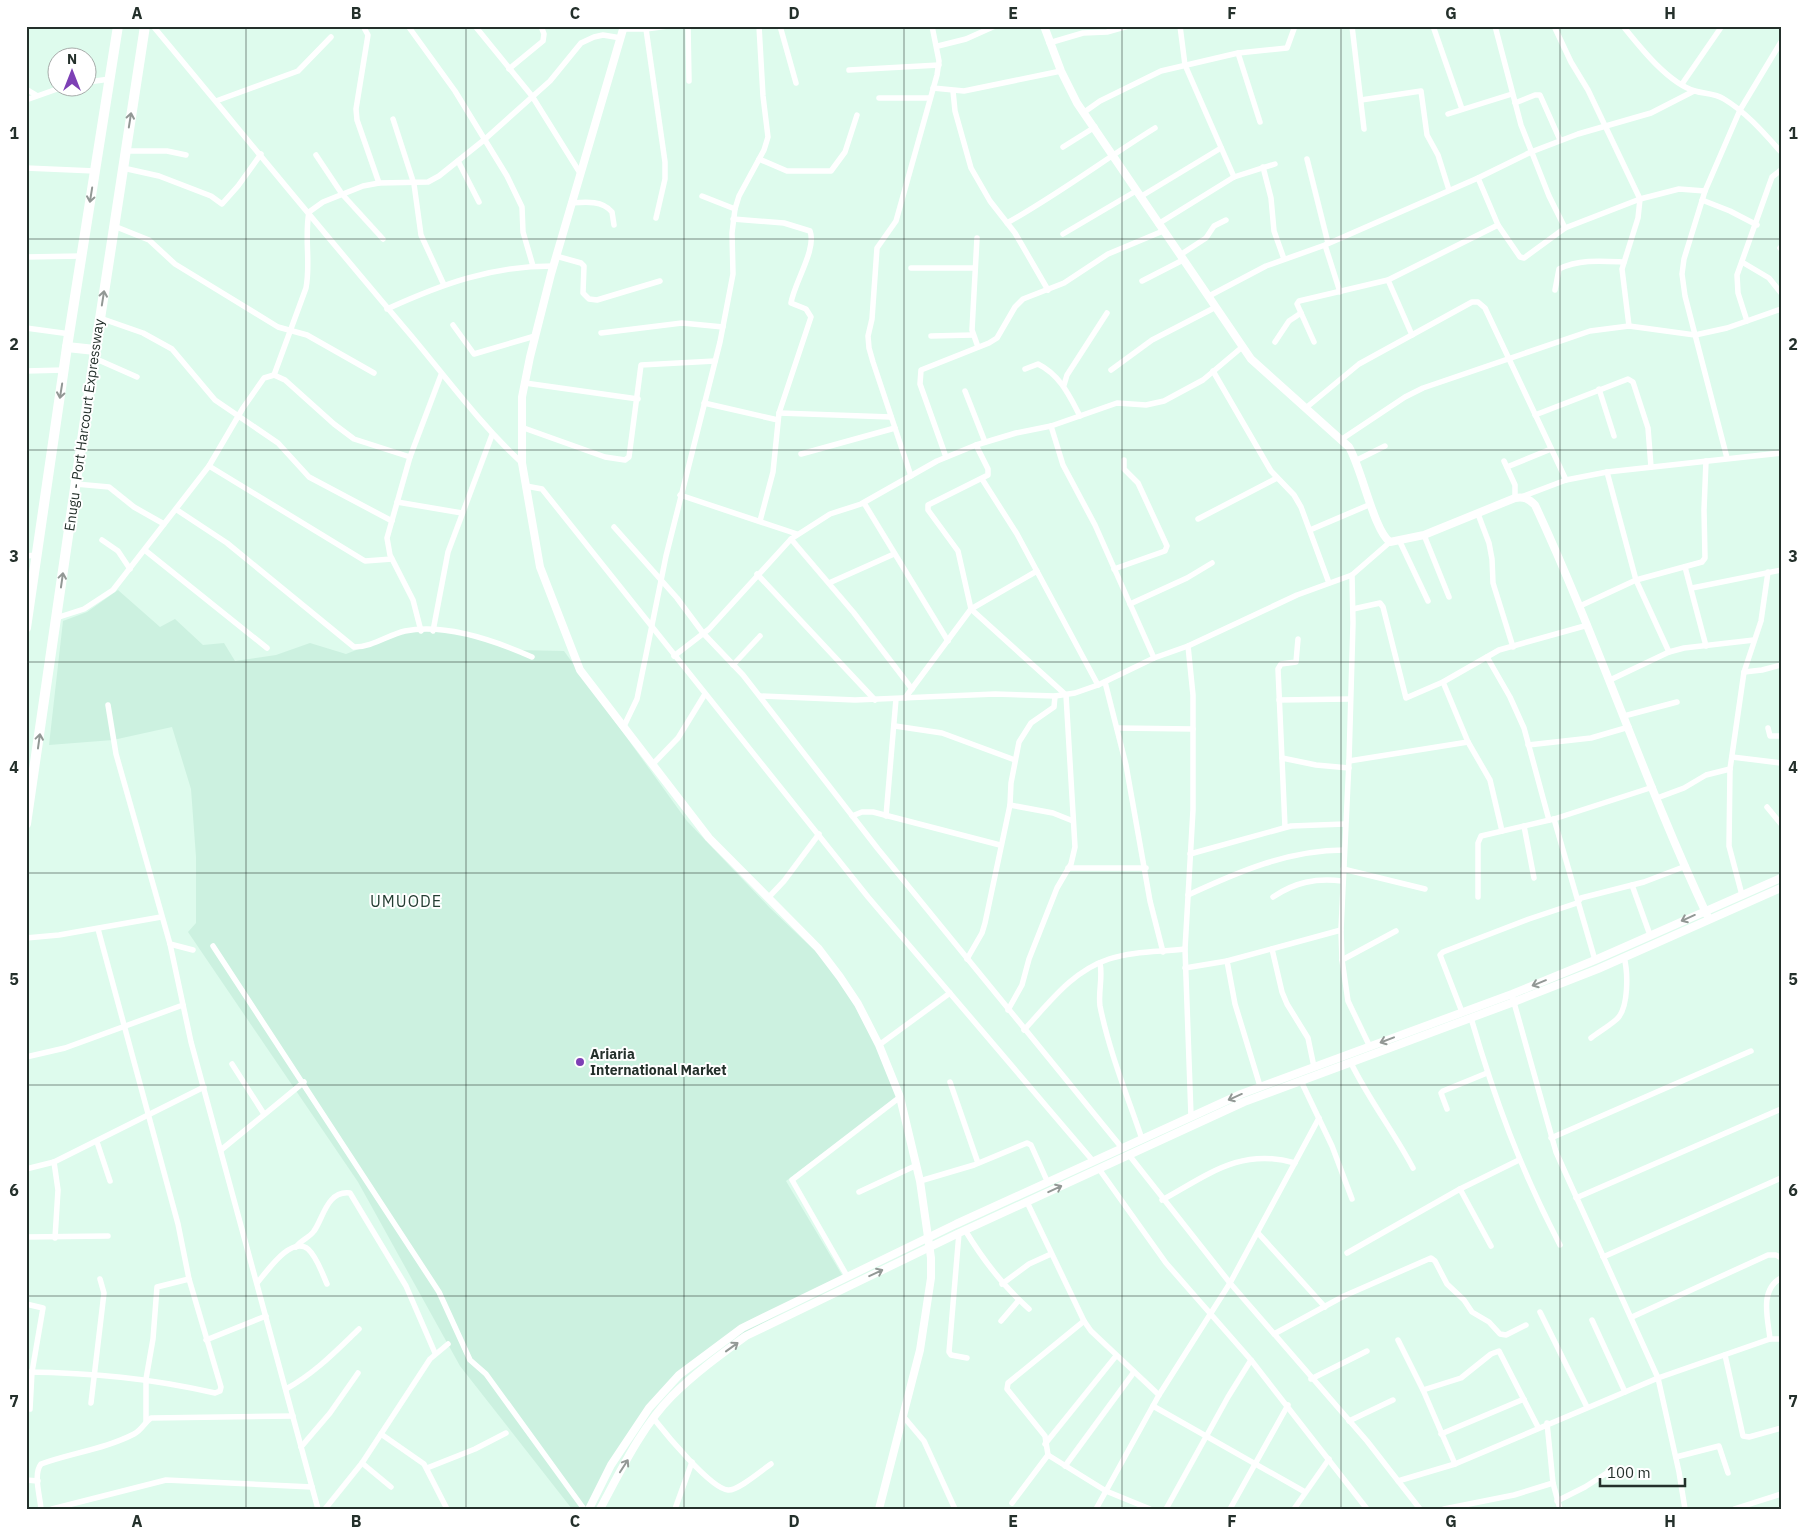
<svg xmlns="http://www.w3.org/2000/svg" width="1807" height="1535" font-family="'IBM Plex Sans',sans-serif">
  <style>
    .built { fill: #ccf1e0 }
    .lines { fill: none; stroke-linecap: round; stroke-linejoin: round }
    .street { stroke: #fff; stroke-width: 5.5 }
    .secondary { stroke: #fff; stroke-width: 8 }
    .highway { stroke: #fff; stroke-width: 10 }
    .oneway { stroke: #929895 }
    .grid { fill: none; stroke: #24302b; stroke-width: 1; stroke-opacity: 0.55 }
    .poi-dot { fill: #7d40b5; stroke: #fff; stroke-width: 2 }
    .labels { text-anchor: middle; stroke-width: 4; stroke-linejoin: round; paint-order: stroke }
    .street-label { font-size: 14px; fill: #24302b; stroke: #fff }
    .poi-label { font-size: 14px; font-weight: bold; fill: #24302b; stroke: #fff; text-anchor: start }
    .quarter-label { font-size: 16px; letter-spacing: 1px; fill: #253e33; stroke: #fff }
    .neatline { fill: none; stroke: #24302b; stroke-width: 2 }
    .grid-label { font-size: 16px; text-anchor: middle; font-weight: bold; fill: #24302b }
  </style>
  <rect width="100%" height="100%" fill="#defbed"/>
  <polygon class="built" points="118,590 160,627 175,619 203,645 224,643 235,661 276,655 310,643 346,654 400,633 447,629 517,650 564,651 687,821 770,908 833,968 870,1026 897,1097 786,1181 845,1280 719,1346 661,1390 585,1509 572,1509 460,1366 358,1182 188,932 196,923 196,857 191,789 172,727 113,740 49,745 63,621 87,612"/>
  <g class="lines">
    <g class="street">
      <path d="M153,26C238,128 322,231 408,332C446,377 479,423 522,463"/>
      <polyline points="363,26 368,35 356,109 357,120 379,183"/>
      <polyline points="408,26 455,91 507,176 522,207 523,232 533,266"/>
      <polyline points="475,26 532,96 580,173"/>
      <polyline points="688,26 689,81"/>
      <polyline points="780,26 796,83"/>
      <polyline points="1180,26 1185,65 1234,177"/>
      <polyline points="1352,26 1364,129"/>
      <polyline points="1433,26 1462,109"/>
      <polyline points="1495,26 1521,125 1549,196 1565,228"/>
      <polyline points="1554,26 1571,62 1588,90 1640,199 1638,218 1622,269 1629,326"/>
      <path d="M1623,26C1640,47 1668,83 1695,91C1705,94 1715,93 1724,99C1747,113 1764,133 1781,152"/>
      <polyline points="624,29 646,29 668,26"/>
      <polyline points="646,29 665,162 665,179 656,218"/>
      <polyline points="1049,43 1083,33 1107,32 1128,26"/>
      <polyline points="938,46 966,39 995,26"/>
      <polyline points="1238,53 1260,122"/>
      <polyline points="509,69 543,41 544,34 541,26"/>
      <polyline points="849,70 939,65"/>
      <polyline points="88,82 110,79"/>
      <polyline points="1682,84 1722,26"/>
      <polyline points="933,88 964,91 1061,71"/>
      <polyline points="26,89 36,95"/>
      <polyline points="953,91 955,111 971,168 990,201 1015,233 1048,290"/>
      <polyline points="879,98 930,98"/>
      <polyline points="26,100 60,88"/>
      <polyline points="1361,100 1421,91 1427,135 1438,155 1449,190"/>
      <polyline points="216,101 298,71 331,37"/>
      <polyline points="1515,103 1535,95 1540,95 1560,140"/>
      <polyline points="1083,113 1100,101 1161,71 1238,53 1287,48 1295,26"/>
      <polyline points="1448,114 1512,94"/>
      <polyline points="393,119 414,184 421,235 444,285"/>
      <polyline points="1063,147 1095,127"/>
      <polyline points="126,151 167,151 186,155"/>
      <polyline points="316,155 342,194 383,239"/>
      <polyline points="759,159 787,171 831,171 845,152 857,115"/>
      <polyline points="1307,159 1328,243"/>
      <polyline points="458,161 479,202"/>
      <polyline points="1263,167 1271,198 1274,231 1284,259"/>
      <polyline points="26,168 95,171"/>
      <polyline points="123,168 159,176 211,196 222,204 238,186 261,154"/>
      <polyline points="1478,178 1498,225 1520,257 1524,258 1565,228 1640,199 1679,189 1705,191"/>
      <polyline points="702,196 735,209"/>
      <polyline points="1140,197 1221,148"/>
      <polyline points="1702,200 1730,211 1757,225"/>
      <path d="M571,203C585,202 602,200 612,212L614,225"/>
      <path d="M733,219L784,223L810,231C817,249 794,283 791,303L806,309L811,317L779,413L773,472L760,521"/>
      <path d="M1007,223C1059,194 1105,159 1155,128"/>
      <polyline points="1158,224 1234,177 1275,164"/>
      <polyline points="114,226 149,240 175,264 278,327 307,335 374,373"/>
      <polyline points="1063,234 1136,191"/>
      <polyline points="977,238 972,330 978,347"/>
      <polyline points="1325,245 1340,292"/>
      <polyline points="1780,248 1781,247"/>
      <polyline points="1180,255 1206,238 1214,226 1226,220"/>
      <polyline points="556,256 581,263 584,266 583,293 589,299 597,300 660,281"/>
      <polyline points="26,257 82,256"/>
      <polyline points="1742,262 1769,278 1781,293"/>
      <polyline points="911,268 975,268"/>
      <polyline points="1388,280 1412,335"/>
      <polyline points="1142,281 1183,260"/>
      <path d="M1555,290L1559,269C1579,259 1602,261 1624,262"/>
      <polyline points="1209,296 1266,266 1325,245 1478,178 1531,152 1578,134 1651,113 1694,91"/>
      <path d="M387,309C442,284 491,266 553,266"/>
      <polyline points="100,318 143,333 172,349 215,400 278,443 309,477 392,521"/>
      <polyline points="1747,321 1738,293 1737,275 1772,177 1781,170"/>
      <polyline points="453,325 474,354 535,336"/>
      <polyline points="26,328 70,334"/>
      <polyline points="601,333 682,323 723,327"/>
      <polyline points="931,336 973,335"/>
      <polyline points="1275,342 1289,321 1301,313"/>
      <polyline points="1314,342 1297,304 1299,301 1388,280 1498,225"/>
      <polyline points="94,358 137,377"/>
      <path d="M1025,369L1038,364C1060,375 1069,395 1080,416"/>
      <polyline points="1111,370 1152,340 1216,307"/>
      <polyline points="26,371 64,370"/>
      <polyline points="1213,371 1271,471 1294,495 1301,507 1329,583"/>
      <path d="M274,375L306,288C311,262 304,238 309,212L323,202L363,186L379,183L428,182L439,176L484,140L550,81L581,43L594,37L603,35L621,38"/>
      <polyline points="525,383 638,399"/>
      <polyline points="1064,385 1067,375 1107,313"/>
      <polyline points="1599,389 1614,436"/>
      <polyline points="965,391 985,442"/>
      <polyline points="704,403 778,420"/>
      <polyline points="1307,407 1359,364 1472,302 1478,302 1485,308 1566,480"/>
      <polyline points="779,413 891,417"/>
      <polyline points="1535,415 1628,379 1633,382 1648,428 1651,467"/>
      <polyline points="1051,426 1063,465 1095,525 1154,658"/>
      <polyline points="521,427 605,457 625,460 629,457 641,365 715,361"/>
      <polyline points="1342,439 1405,397 1423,388 1590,331 1629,326 1695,335 1727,328 1781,309"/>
      <polyline points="976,445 988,469 988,475 928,505 928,510 958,551 971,609 1066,695 1075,847 1071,864 1057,888 1029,959 1022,985 1008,1010"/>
      <polyline points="801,454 895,428"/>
      <polyline points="946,457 920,384 921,370 989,343 997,338 1015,307 1023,299 1064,283 1108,254 1163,231"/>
      <polyline points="1727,458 1685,296 1682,274 1684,259 1705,191 1740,110 1781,42"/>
      <polyline points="1357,460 1385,446"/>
      <polyline points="1504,461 1515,485 1515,498"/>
      <polyline points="209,466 365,561 392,559"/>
      <polyline points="1507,467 1551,449"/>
      <polyline points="1607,472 1636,580 1669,652"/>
      <polyline points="911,476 873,362 869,348 868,336 872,319 877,248 896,221 937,75 939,61 932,26"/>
      <polyline points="982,479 1017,534 1098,685"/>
      <polyline points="76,484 109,487 134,507 164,524"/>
      <polyline points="526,486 542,489 868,897 1093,1161"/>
      <polyline points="680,495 797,534"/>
      <polyline points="1521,497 1566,480 1607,472 1781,453"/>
      <polyline points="397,502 462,513"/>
      <polyline points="864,503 948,641"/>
      <path d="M177,510L227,543L354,647C372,647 388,635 405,631C445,623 496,641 532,657"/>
      <polyline points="1478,514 1489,543 1492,559 1493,583 1513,647"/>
      <polyline points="1198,519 1277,478"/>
      <polyline points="614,527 677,598 703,633 743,675 878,849 1122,1148"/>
      <polyline points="1310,530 1371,504"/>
      <polyline points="1424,535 1449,597"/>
      <polyline points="791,539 854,613 912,689"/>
      <polyline points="102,540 118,551 130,569"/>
      <polyline points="1400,542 1428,601"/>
      <polyline points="146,551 267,648"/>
      <polyline points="26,556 37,555"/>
      <polyline points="1685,567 1706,646"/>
      <polyline points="1114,569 1165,551 1167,546 1138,483 1124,469 1124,460"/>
      <polyline points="757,574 875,700"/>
      <polyline points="1352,575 1353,623 1349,761 1341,930 1342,960 1348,1001 1370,1047"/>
      <polyline points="829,583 894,554"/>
      <polyline points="1692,588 1781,570"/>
      <polyline points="1130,604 1187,578 1212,563"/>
      <polyline points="1580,606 1636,580 1702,562 1705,558 1704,510 1706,461"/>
      <polyline points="1353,609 1380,603 1383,607 1406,698 1443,682 1499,650 1588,625"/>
      <polyline points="56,618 84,609 113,590 209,466 243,408 264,378 274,375 285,380 334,424 354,439 410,457"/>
      <polyline points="421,631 413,600 390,555 387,538 410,457 441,375"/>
      <polyline points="433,631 448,552 492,435"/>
      <polyline points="1188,646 1193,695 1193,810 1185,949 1191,1116"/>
      <polyline points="674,656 709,629 791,539 830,514 861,504 937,461 976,445 1016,433 1051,426 1117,403 1146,405 1164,401 1203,380 1241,348"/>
      <polyline points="1487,657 1510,697 1524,728 1549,820"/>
      <polyline points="733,665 760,636"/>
      <polyline points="1744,672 1762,670 1781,665"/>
      <polyline points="1610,680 1669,652 1684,648 1754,640"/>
      <polyline points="1105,682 1126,765 1150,901 1163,952"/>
      <polyline points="1443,682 1468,742 1490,780 1502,831"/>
      <polyline points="760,696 855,700 995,694 1055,696 1075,693 1098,685 1154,658 1188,646 1297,595 1352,575 1390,542"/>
      <polyline points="905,698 971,609 1037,571"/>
      <polyline points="1279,700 1350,699"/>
      <polyline points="108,705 116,754 170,944 193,950"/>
      <polyline points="1624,716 1677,702"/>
      <polyline points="624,726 637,699 666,556 720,342 733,274 732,233 735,209 739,196 764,150 768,137 763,96 759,26"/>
      <polyline points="895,726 942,733 1015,760"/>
      <polyline points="1117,728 1193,729"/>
      <polyline points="1768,728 1770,736 1781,736"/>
      <polyline points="1528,745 1591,738 1629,727"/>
      <polyline points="1732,757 1781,763"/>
      <polyline points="1282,758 1316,765 1349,768"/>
      <polyline points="1349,761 1468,742"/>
      <polyline points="653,764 678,738 705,694"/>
      <polyline points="1657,798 1684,788 1706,775 1730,769"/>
      <polyline points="1010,805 1053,813 1073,821"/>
      <polyline points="1767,807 1781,824"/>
      <polyline points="852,816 862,812 873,812 1000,845"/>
      <polyline points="886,816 896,699"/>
      <polyline points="1554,819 1595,960"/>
      <polyline points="1524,826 1534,878"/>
      <polyline points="1285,827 1278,669 1281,664 1296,662 1298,639"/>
      <polyline points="1190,854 1291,826 1345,824"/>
      <polyline points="1068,868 1146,868"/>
      <polyline points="1343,869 1425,889"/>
      <polyline points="1632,885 1650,935"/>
      <path d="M1188,895C1238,872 1288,850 1344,850"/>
      <polyline points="1742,895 1729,846 1730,769 1744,672 1761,621 1768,572"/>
      <path d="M1273,897C1295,882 1316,878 1342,881"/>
      <polyline points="1478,897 1478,843 1481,836 1554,819 1653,787"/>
      <polyline points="768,898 784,881 819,834"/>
      <polyline points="26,938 59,935 161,917"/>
      <polyline points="170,944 191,1042 318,1509"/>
      <polyline points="213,946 439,1292 470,1360 486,1374 584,1509"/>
      <polyline points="1272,949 1282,992 1287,1004 1308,1038 1314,1067"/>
      <polyline points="967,959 982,933 985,923 1010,805 1011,783 1019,742 1031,723 1054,707 1055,696"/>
      <polyline points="1342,960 1396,931"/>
      <path d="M1100,963C1103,978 1098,992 1100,1006C1109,1051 1127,1095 1142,1139"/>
      <polyline points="1185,968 1227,961"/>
      <polyline points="1513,999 1556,1152 1658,1378 1679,1472 1685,1509"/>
      <polyline points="1462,1012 1440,955 1443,952 1529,919 1577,903 1581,898 1644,882 1686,866"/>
      <path d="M1471,1018C1495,1100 1520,1168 1560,1245"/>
      <path d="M1024,1030C1049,1003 1072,971 1109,959C1133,951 1160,952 1185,949"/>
      <path d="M1591,1038C1599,1032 1609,1026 1617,1019C1629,1007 1628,972 1624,957"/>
      <polyline points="879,1045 950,993"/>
      <polyline points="26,1057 65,1048 183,1005"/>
      <path d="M1351,1063C1369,1100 1394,1132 1413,1168"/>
      <polyline points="232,1064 264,1114"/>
      <polyline points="1301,1081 1332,1146 1352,1199"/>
      <polyline points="950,1082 978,1163"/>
      <polyline points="1260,1086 1235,1004 1227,961 1341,930"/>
      <polyline points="1447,1109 1441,1093 1443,1091 1487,1073"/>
      <polyline points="1551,1138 1751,1051"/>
      <polyline points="97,1142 110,1181"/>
      <polyline points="221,1150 304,1082"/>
      <polyline points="1129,1155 1230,1283 1367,1441 1420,1509"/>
      <polyline points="54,1162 58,1190 55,1238"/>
      <polyline points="26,1169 54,1162 204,1087"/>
      <polyline points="1099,1169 1166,1263 1251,1360 1367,1509"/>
      <polyline points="920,1181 974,1165 1027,1143 1031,1145 1048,1183"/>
      <polyline points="1460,1189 1491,1246"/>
      <polyline points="859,1192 917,1165"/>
      <polyline points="1576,1198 1781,1109"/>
      <path d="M1162,1200C1208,1175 1241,1147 1295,1163"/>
      <polyline points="1027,1202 1084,1321 1091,1331 1159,1395"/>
      <path d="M965,1230C983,1260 1003,1286 1029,1309"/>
      <polyline points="959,1233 949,1352 951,1355 967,1358"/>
      <polyline points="1258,1233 1325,1307"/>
      <polyline points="26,1237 108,1236"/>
      <path d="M296,1247C301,1240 309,1238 314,1231C323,1219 327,1190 350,1193L406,1286L435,1353"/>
      <polyline points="1347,1253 1460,1189 1519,1160"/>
      <polyline points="1603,1257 1781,1178"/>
      <polyline points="847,1276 792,1180 900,1097"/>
      <path d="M257,1283C266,1273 291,1235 308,1249C317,1257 322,1273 327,1284"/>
      <polyline points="1002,1284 1029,1264 1051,1254"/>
      <polyline points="26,1304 43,1308 32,1372 30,1409"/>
      <polyline points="1540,1312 1587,1407"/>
      <polyline points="1632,1317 1768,1255 1776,1255 1781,1258"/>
      <polyline points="1592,1320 1625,1392"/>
      <polyline points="1001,1321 1019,1300"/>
      <polyline points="1084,1321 1008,1383 1007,1389 1045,1436 1048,1455 1106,1491 1150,1509"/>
      <polyline points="1274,1334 1344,1296 1431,1258 1435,1261 1447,1284 1464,1300 1472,1312 1489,1322 1500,1334 1506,1335 1526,1325"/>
      <path d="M1770,1339C1768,1319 1759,1290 1781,1278"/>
      <polyline points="206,1340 266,1316"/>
      <polyline points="1398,1340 1423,1390 1455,1464"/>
      <polyline points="1725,1355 1743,1436 1749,1437 1781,1428"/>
      <path d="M26,1372C93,1373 149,1378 215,1393L220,1391L221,1387L189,1279L178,1224L98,929"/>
      <polyline points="1311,1379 1367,1351"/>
      <path d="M286,1389C315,1373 335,1352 359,1329"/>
      <polyline points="1423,1390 1461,1378 1491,1354 1499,1351 1538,1427"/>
      <polyline points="91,1403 104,1293 100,1279"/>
      <polyline points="1153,1406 1305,1492"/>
      <polyline points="903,1416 924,1441 955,1509"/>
      <path d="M654,1419C665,1433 711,1489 728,1490C738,1491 762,1470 771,1464"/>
      <polyline points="146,1421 146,1379 153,1339 157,1287 189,1279"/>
      <polyline points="1349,1421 1393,1400"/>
      <polyline points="1547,1423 1553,1483 1560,1509"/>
      <polyline points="381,1434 424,1464 447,1509"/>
      <polyline points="1441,1434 1524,1399"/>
      <polyline points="1045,1444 1116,1356"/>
      <polyline points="301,1447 330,1413 358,1373"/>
      <polyline points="1676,1457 1719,1446 1728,1473"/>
      <polyline points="362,1463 391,1487"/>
      <polyline points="1065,1466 1134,1372"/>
      <polyline points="427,1468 475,1449 506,1433"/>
      <polyline points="26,1480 38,1481"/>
      <polyline points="1398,1481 1455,1464 1658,1378 1770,1339 1781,1339"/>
      <polyline points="1557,1501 1585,1487 1613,1469"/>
      <polyline points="1012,1503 1048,1455"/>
      <path d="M41,1509C40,1496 33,1474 41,1464C71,1453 105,1449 134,1434C142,1430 144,1423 151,1418L293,1416"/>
      <polyline points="52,1509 166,1480 312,1487"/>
      <polyline points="325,1509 362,1463 430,1359 448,1344"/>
      <polyline points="675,1509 692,1462"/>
      <polyline points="1096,1509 1159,1395 1230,1283 1319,1118"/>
      <polyline points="1166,1509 1228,1397 1251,1360"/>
      <polyline points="1230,1509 1288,1405"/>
      <polyline points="1294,1509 1329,1459"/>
      <polyline points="1444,1509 1514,1495 1553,1483"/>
      <polyline points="1734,1509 1781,1494"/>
    </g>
    <g class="secondary">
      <polyline points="624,26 551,274 530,357 522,397 522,463 540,567 580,670 709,838 818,948 840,977 858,1004 879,1045 900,1097 920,1181 931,1258 931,1278 920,1350 879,1509"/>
      <path d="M1044,26L1061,71L1077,103L1251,359L1349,447C1362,469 1374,531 1390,542L1424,535L1515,498C1524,496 1529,499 1535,505C1598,640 1644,781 1707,915"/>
      <polyline points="589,1509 611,1465 649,1408 679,1375 742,1328 956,1224 1241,1094 1512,994 1595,960 1781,878"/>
      <path d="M600,1509C620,1472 642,1426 672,1396C694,1374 720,1355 746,1336L959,1233L1244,1102L1514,1002L1598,969L1781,888"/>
    </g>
    <g class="highway">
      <polyline points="67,347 95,350"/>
      <polyline points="26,628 67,347 118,26"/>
      <polyline points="26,824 94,358 145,26"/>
    </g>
  </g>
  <defs><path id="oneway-shaft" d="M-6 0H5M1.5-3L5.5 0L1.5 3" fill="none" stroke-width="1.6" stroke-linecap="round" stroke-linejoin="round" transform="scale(1.25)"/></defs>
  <g class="oneway">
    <use href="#oneway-shaft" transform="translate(130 120) rotate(-81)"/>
    <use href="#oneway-shaft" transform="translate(91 195) rotate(99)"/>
    <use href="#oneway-shaft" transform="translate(103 298) rotate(-81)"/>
    <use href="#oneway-shaft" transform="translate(61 391) rotate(99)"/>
    <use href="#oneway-shaft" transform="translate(62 580) rotate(-82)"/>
    <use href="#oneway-shaft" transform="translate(39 741) rotate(-82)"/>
    <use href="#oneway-shaft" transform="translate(1688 918) rotate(156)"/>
    <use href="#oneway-shaft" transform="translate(1539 983) rotate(158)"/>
    <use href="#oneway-shaft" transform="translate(1387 1040) rotate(159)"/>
    <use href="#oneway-shaft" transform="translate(1235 1097) rotate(156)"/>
    <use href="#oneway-shaft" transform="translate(1055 1189) rotate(-25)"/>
    <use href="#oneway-shaft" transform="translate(876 1273) rotate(-25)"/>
    <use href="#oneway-shaft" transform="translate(732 1347) rotate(-36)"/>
    <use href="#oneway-shaft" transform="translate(624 1466) rotate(-57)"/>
  </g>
  <path class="grid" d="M246,26V1509M466,26V1509M684,26V1509M904,26V1509M1122,26V1509M1341,26V1509M1560,26V1509M26,239H1781M26,450H1781M26,662H1781M26,873H1781M26,1085H1781M26,1296H1781"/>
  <circle class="poi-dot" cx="580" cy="1062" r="5"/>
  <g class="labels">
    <g class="street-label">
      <text transform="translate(84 425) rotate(-82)" y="5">Enugu - Port Harcourt Expressway</text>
    </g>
    <g class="poi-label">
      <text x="590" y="1059">Ariaria<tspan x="590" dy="16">International Market</tspan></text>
    </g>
    <g class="quarter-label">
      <text x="406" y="907">UMUODE</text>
    </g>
  </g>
  <rect width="1807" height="1535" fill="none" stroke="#ffffff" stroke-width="55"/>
  <g transform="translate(72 72)"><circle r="24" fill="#ffffff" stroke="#a7acaa"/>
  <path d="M0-4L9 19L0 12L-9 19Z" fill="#7d40b5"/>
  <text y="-8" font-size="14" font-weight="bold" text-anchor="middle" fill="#24302b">N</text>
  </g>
  <path d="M1600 1478v8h85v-8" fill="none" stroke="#24302b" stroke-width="2.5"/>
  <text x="1607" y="1478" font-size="15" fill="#24302b" stroke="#ffffff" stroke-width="4" paint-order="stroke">100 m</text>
  <rect x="28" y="28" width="1752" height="1480" class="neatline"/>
  <g class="grid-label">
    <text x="137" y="19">A</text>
    <text x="356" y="19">B</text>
    <text x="575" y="19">C</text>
    <text x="794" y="19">D</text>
    <text x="1013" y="19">E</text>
    <text x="1232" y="19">F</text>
    <text x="1451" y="19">G</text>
    <text x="1670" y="19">H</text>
    <text x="14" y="139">1</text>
    <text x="1793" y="139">1</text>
    <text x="14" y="350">2</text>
    <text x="1793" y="350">2</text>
    <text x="14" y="562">3</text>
    <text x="1793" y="562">3</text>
    <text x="14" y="773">4</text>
    <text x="1793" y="773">4</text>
    <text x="14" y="985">5</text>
    <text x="1793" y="985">5</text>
    <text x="14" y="1196">6</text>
    <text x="1793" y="1196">6</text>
    <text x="14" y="1407">7</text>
    <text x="1793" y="1407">7</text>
    <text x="137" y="1527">A</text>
    <text x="356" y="1527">B</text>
    <text x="575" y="1527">C</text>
    <text x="794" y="1527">D</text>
    <text x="1013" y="1527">E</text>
    <text x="1232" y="1527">F</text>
    <text x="1451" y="1527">G</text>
    <text x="1670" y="1527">H</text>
  </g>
</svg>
